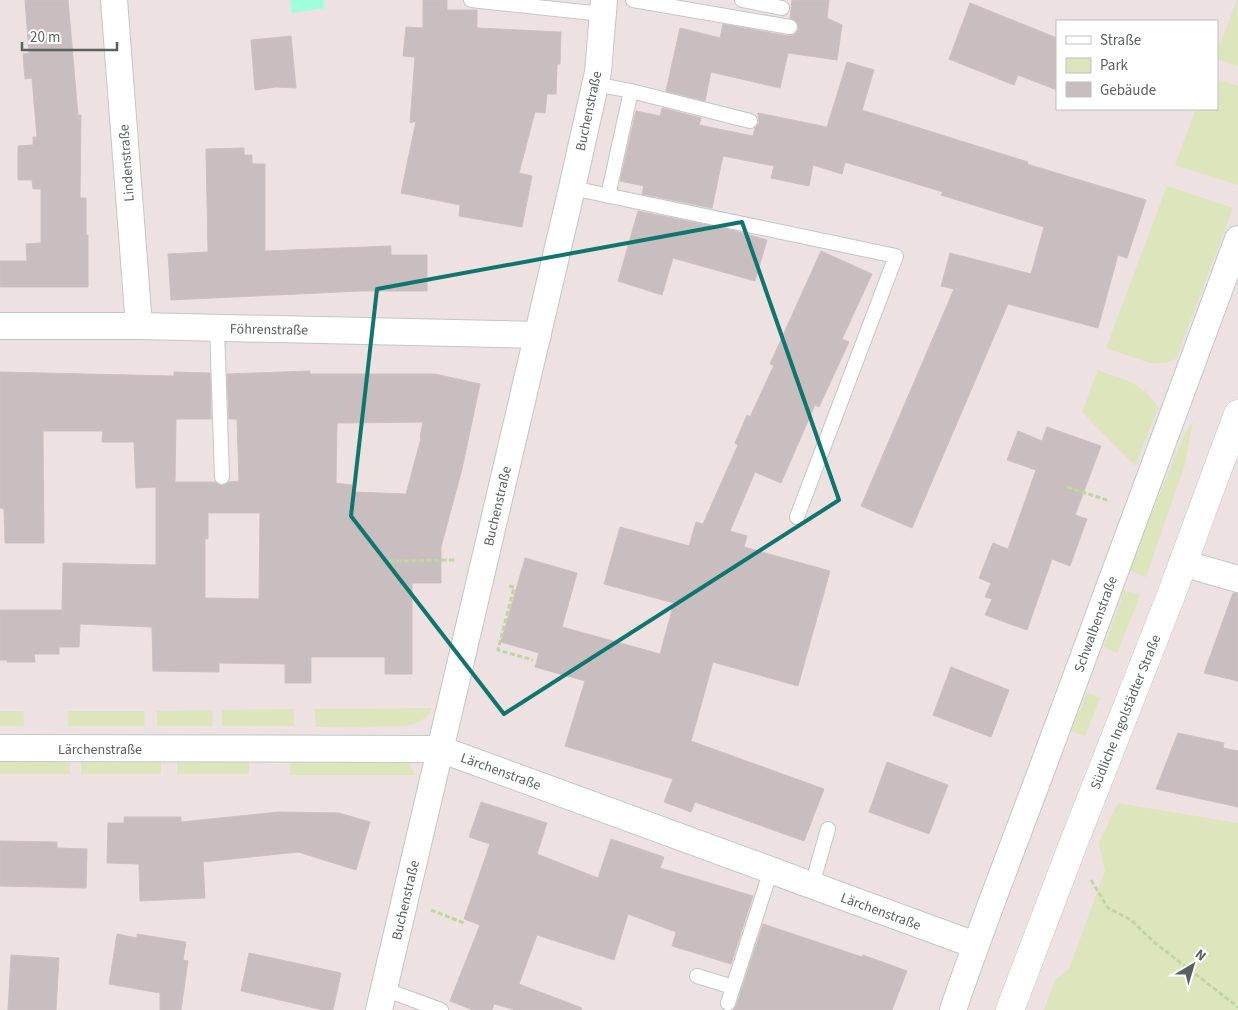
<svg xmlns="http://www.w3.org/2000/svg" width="1238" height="1010" font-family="'Source Sans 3',sans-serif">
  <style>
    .green { fill: #dde5bd }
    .water { fill: #9fffdc }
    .building { fill: #c8bdbf; stroke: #d1bfc1; fill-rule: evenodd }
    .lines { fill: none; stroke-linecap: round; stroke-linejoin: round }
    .lane-casing { stroke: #c0c8c6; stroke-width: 16 }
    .street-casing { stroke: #c0c8c6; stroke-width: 28 }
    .secondary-casing { stroke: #c1cac8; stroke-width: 29 }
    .path { stroke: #bed7a0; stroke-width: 3; stroke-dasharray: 5 2.5; stroke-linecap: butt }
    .lane { stroke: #fff; stroke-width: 14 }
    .street { stroke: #fff; stroke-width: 26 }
    .secondary { stroke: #fff; stroke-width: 28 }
    .marked { fill: none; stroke: #0f766e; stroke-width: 4; stroke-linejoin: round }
    .labels { text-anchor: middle; stroke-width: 5; stroke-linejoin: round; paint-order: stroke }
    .street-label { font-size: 14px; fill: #5a6260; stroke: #fff }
  </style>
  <rect width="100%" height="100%" fill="#ede1e1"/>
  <g class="green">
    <polygon points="1237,0 1238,0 1238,66 1217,59 1217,53"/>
    <polygon points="1217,79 1238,86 1238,185 1175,165 1196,109 1217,109"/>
    <polygon points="1167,186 1233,208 1176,359 1165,363 1150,363 1106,348"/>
    <path d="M1098,370C1122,380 1145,382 1158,408L1135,466L1082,412Z"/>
    <polygon points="1193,421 1185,464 1146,577 1128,570 1186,431"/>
    <polygon points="1120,588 1140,596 1117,653 1104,647 1121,601"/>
    <polygon points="1087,692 1100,698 1085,736 1064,729 1081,709"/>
    <path d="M432,708C427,719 418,723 407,726L316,727L315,709Z"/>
    <polygon points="294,709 294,726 222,726 222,710"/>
    <polygon points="212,710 213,726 157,726 157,711"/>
    <polygon points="0,711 23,711 24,726 0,726"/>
    <polygon points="68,711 144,711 145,726 68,726"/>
    <rect x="0" y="754" width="70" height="20"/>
    <polygon points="161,754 161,774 81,774 81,755"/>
    <rect x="177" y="754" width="72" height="20"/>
    <polygon points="290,755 407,761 416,775 290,775"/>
    <polygon points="1118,803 1238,823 1238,1010 1044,1010 1055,980 1069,969 1105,871 1099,843"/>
  </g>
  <polygon class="water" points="290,0 324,0 325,8 292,13"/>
  <g class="building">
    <polygon points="25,0 68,0 78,115 81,115 80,198 86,198 86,235 88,235 88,287 0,287 0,261 27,261 26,244 41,243 41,189 33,189 32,180 18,180 18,146 33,145 33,137 37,137 32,78 25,79 23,54 29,53"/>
    <polygon points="423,0 447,0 447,10 477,10 477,28 561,32 560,64 557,64 556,94 547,94 545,113 535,112 519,173 532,176 522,227 459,216 460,205 401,193 416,121 410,123 415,57 403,56 406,27 423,28"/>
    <polygon points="792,0 829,0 827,18 842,25 837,60 788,53 780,88 711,72 705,101 666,91 680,28 720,38 723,24 788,36 793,35 797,32 799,28 796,21 790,18"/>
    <polygon points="970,3 1057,38 1057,90 1018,75 1014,85 949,59"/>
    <polygon points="291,36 296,88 276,87 255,90 251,40"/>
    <polygon points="847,62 874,70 862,110 1028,162 1027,164 1146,200 1127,258 1118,255 1098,328 1008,304 912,528 861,506 954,289 941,286 950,253 1031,274 1044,227 941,195 943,192 845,162 842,174 813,165 809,186 771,178 774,166 723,156 712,208 642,194 644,186 620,181 636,111 660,116 662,108 701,118 699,125 753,136 755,128 759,123 758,113 827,127"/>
    <polygon points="244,148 244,155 252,155 252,164 265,164 265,251 391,246 391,255 427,255 427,291 361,291 171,300 168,254 208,252 206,149"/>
    <polygon points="638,211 732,230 767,240 755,281 673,258 662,295 618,281"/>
    <polygon points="821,251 872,274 842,339 849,342 819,407 815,405 781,483 755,472 730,531 747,536 744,547 830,571 798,686 713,662 691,741 824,789 804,841 695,802 691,812 664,802 673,779 565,746 585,681 535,667 539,653 501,642 525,558 577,573 562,627 660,654 674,603 604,584 620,527 689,546 696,522 703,524 738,445 735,443 747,415 750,417 774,365 770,364"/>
    <path d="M310,371V374H435L480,384L462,469L441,547V583H412V674H385V657H311V683H285V664L219,663V672L153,671L152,627L80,624L79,647H59V654H34L35,662H7V660H0V610H62L63,563L156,565V487L136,488L134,442H102L103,431H43L44,543H5L4,509L0,508V372L174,376V372L210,373L211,419H176L175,482H215L222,486L229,482L239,481L237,419H229L227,374ZM423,422L420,437L421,438L406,494L352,492V485L336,483L337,423ZM208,513H260L259,599L205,598V538L208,539Z"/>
    <polygon points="1047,427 1101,446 1075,515 1087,519 1070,566 1052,559 1027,630 985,615 992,599 985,597 991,583 979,578 993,543 1008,549 1036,470 1007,460 1018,431 1042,441"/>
    <polygon points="1233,593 1238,594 1238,681 1204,673"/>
    <polygon points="951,667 1009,690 991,737 933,715"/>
    <polygon points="1178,733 1224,743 1223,748 1238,751 1238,807 1156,789"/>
    <polygon points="887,762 948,785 929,834 869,812"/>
    <polygon points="481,802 547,823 537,854 598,878 611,839 664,857 660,868 753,896 731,964 672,946 676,932 628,914 614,960 537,935 519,984 582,1008 581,1010 516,1010 494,1004 492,1010 473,1010 450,1001 480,925 464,919 490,844 469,837"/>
    <polygon points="279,812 339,813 370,822 356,870 298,852 203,862 205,898 140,901 139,864 107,863 108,823 124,823 124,817 181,817 181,822"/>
    <polygon points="0,841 57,842 57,848 87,849 86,888 0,886"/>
    <polygon points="763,924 862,957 863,955 907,971 892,1010 733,1010 736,1006"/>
    <polygon points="117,934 137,938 137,934 186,942 183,960 188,961 181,1010 160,1010 160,993 109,984"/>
    <polygon points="249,953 341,973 333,1010 323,1010 241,991"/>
    <polygon points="11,955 59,958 56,1010 8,1010"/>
  </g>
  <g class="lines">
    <defs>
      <g id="lane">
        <polyline points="471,0 602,14"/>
        <polyline points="633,0 790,27"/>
        <polyline points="742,0 782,8"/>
        <polyline points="595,84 631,91"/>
        <polyline points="572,188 896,256 797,517"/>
        <polyline points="608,196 631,91 750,121"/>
        <polyline points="217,328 222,477"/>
        <polyline points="812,885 828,829"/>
        <polyline points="697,976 733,987"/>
        <polyline points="384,989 441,1010"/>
        <polyline points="728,1003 771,870"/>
      </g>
      <g id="street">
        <polyline points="114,0 139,326"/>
        <polyline points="0,326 139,326 538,335"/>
        <polyline points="1182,563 1238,579"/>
        <polyline points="0,748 440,749 975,945"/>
        <polyline points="379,1010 572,188 598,72 604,0"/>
        <path d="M953,1010C985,916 1022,824 1056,731C1116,567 1177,403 1238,239"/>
      </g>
      <polyline id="secondary" points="1010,1010 1072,847 1170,598 1238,414"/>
    </defs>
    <use href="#lane" class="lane-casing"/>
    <use href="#street" class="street-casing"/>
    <use href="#secondary" class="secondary-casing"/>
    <g class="path">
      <polyline points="1067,487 1110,501"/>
      <polyline points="389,561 454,560"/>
      <polyline points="509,586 514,587 498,650 533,660"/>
      <polyline points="1091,880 1108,908 1131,920 1155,943 1238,1007"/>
      <polyline points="431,910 464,923"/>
    </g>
    <use href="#lane" class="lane"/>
    <use href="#street" class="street"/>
    <use href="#secondary" class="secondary"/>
  </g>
  <path class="marked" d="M742,222L839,500L504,714L351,516L377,289Z"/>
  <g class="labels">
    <g class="street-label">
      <text transform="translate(588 111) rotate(-78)" y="5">Buchenstraße</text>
      <text transform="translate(126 163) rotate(-94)" y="5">Lindenstraße</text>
      <text transform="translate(269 329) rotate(1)" y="5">Föhrenstraße</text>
      <text transform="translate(497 506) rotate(-77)" y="5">Buchenstraße</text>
      <text transform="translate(1095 624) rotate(-70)" y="5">Schwalbenstraße</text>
      <text transform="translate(1125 712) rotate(-68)" y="5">Südliche Ingolstädter Straße</text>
      <text x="100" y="754">Lärchenstraße</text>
      <text transform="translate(501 771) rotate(20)" y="5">Lärchenstraße</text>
      <text transform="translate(405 900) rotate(-77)" y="5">Buchenstraße</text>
      <text transform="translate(881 911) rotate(20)" y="5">Lärchenstraße</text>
    </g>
  </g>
  <rect x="1056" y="20" width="162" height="90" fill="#ffffff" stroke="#bdc0bf"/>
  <rect x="1066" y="36" width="25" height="8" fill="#ffffff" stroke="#bdc0bf"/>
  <text x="1100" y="45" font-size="15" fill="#5a6260">Straße</text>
  <rect x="1066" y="58" width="25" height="15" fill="#dde5bd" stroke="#bdc0bf"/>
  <text x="1100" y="70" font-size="15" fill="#5a6260">Park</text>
  <rect x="1066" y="82" width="25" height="15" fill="#c8bdbf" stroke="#bdc0bf"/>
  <text x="1100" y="95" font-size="15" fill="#5a6260">Gebäude</text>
  <g transform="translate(1193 965) rotate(38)" stroke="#ffffff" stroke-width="4" paint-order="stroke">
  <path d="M0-4L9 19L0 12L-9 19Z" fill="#5a6260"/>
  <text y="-8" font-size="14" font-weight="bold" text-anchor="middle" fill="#5a6260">N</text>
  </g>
  <path d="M22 42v8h95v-8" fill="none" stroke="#5a6260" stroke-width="2.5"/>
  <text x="30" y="42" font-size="15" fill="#5a6260" stroke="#ffffff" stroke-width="4" paint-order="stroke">20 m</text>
</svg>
